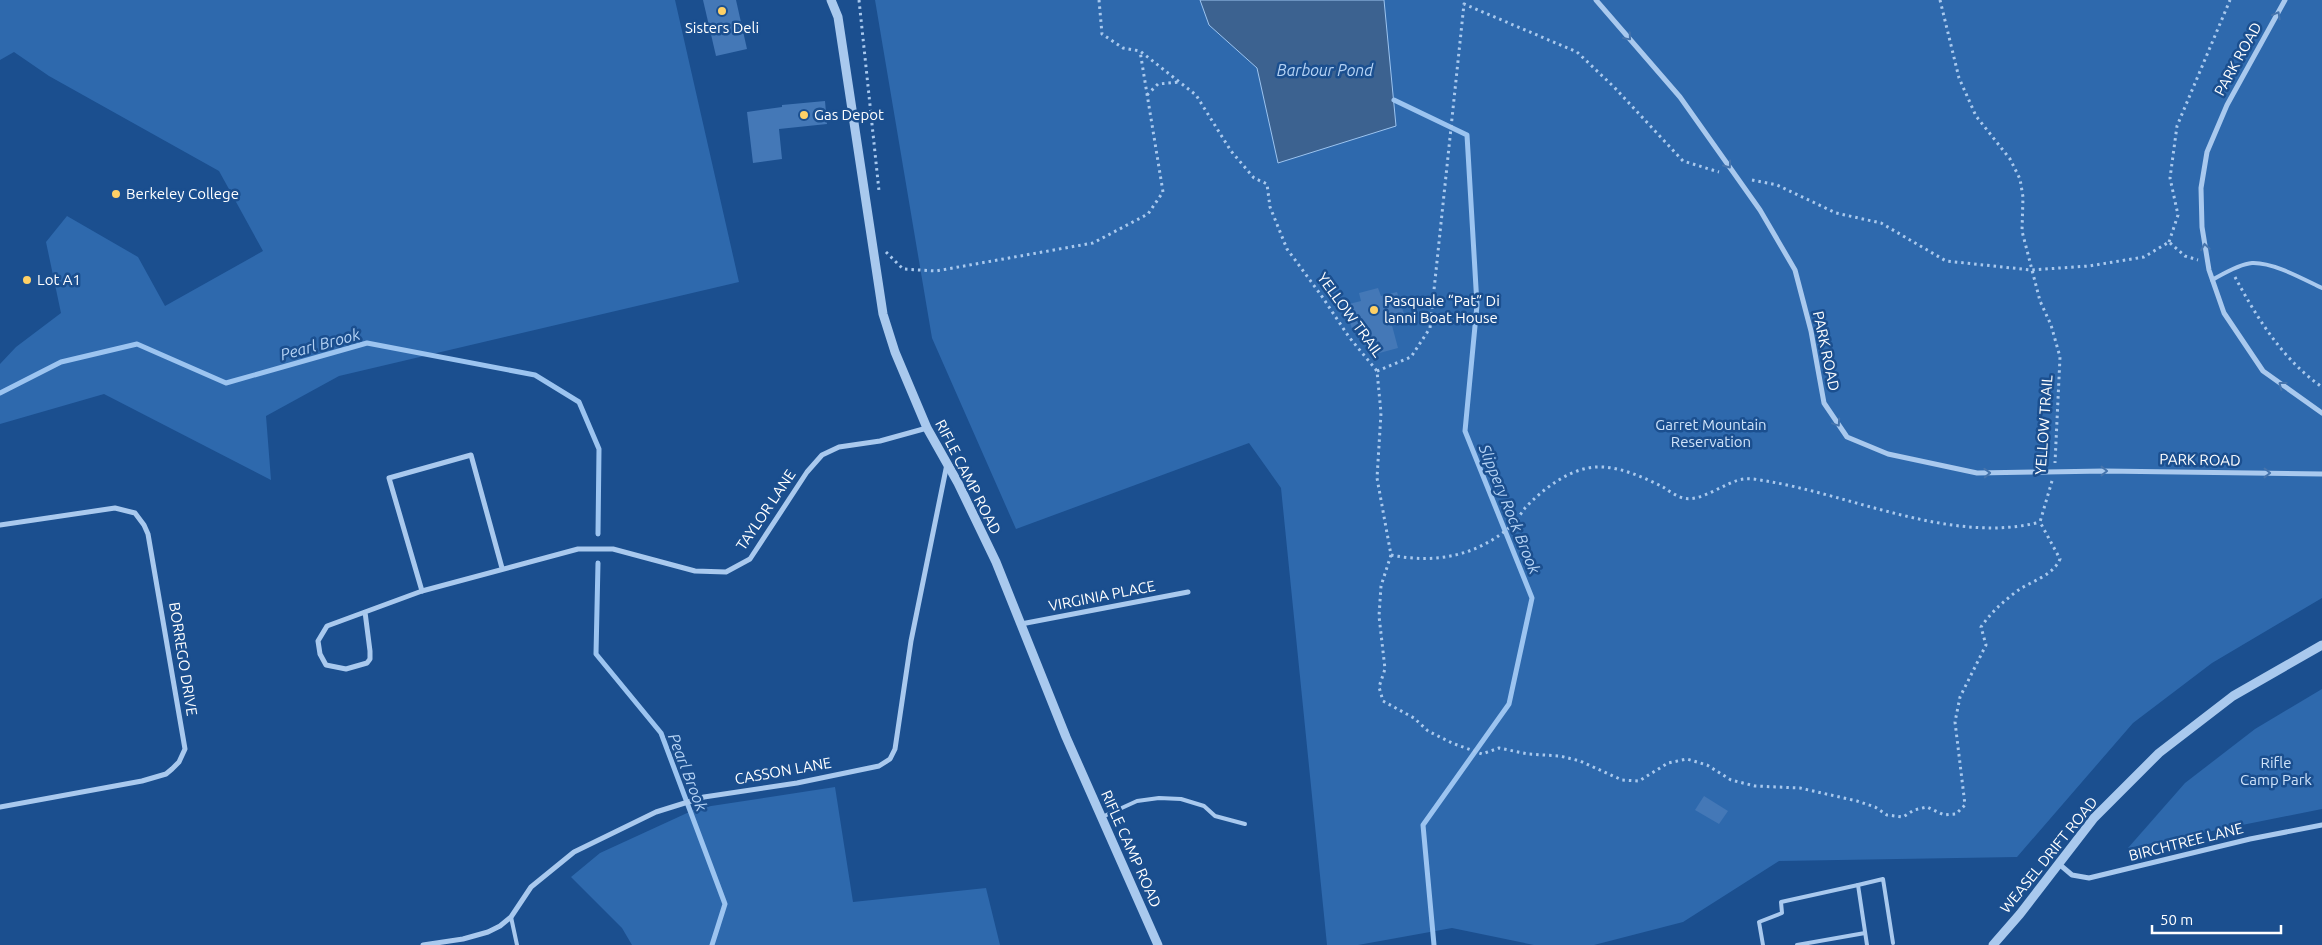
<svg xmlns="http://www.w3.org/2000/svg" width="2322" height="945" font-family="Ubuntu,sans-serif">
  <style>
    .green { fill: #2e69ad }
    .water { fill: #3c6290; stroke: #9cc4f0 }
    .lines { fill: none; stroke-linecap: round; stroke-linejoin: round }
    .stream { stroke: #9cc4f0; stroke-width: 5 }
    .building { fill: #4478b7 }
    .path { stroke: #a9c9ee; stroke-width: 3; stroke-dasharray: 2.5 4; stroke-linecap: butt }
    .service { stroke: #a9c9ee; stroke-width: 4 }
    .minor { stroke: #a9c9ee; stroke-width: 5 }
    .tertiary { stroke: #a9c9ee; stroke-width: 9 }
    .oneway { stroke: #4674ac }
    .poi-dot { fill: #ffd166; stroke: #1b4f8f; stroke-width: 2 }
    .labels { text-anchor: middle; stroke-width: 5; stroke-linejoin: round; paint-order: stroke }
    .poi-label { font-size: 15px; fill: #fff; stroke: #1b4f8f; text-anchor: start }
    .street-label { font-size: 15px; fill: #fff; stroke: #1b4f8f }
    .park-label { font-size: 15px; fill: #cfe3fa; stroke: #1b4f8f }
    .water-label { font-size: 16px; font-style: italic; fill: #b5d3f5; stroke: #1b4f8f }
  </style>
  <rect width="100%" height="100%" fill="#1b4f8f"/>
  <g class="green">
    <polygon points="0,0 675,0 739,282 339,376 266,416 271,480 104,394 0,424 0,364 16,347 61,313 46,242 67,216 138,257 165,306 263,251 219,171 49,76 14,52 0,60"/>
    <polygon points="875,0 2322,0 2322,598 2212,663 2133,723 2017,857 1779,861 1683,922 1594,945 1534,945 1452,928 1358,945 1327,945 1281,488 1249,443 1016,529 932,338"/>
    <polygon points="2322,689 2322,809 2128,848 2185,783 2255,729"/>
    <polygon points="835,787 853,902 986,888 1000,945 632,945 622,928 571,877 600,853 698,808"/>
  </g>
  <polygon class="water" points="1200,0 1384,0 1396,126 1278,163 1257,68 1209,25"/>
  <g class="lines">
    <g class="stream">
      <polyline points="1394,100 1467,135 1477,305 1465,431 1532,598 1509,704 1423,825 1434,945"/>
      <polyline points="0,393 61,362 137,344 226,383 367,343 535,375 579,402 599,449 598,534"/>
      <polyline points="598,563 596,654 661,733 725,904 712,945"/>
    </g>
  </g>
  <g class="building">
    <polygon points="703,0 736,0 747,49 716,56"/>
    <polygon points="825,101 827,124 779,129 782,159 753,163 747,112 782,107 782,105"/>
    <polygon points="1378,288 1381,296 1397,292 1404,314 1390,318 1398,348 1372,355 1363,326 1352,329 1345,305 1361,301 1359,293"/>
    <polygon points="1704,796 1728,811 1719,824 1695,810"/>
  </g>
  <g class="lines">
    <g class="path">
      <polyline points="859,0 879,191"/>
      <path d="M1099,0L1102,34L1123,48L1140,51L1196,95L1231,151L1254,178L1267,184L1270,207L1287,249L1321,295L1349,337L1377,371L1381,413L1377,478L1391,555L1381,586L1379,616L1385,669L1379,687L1383,701L1414,718L1428,731L1452,743L1482,754L1499,748L1528,754L1560,756L1580,761L1622,780L1639,781L1668,763L1687,759L1707,765L1731,780L1755,786L1800,788L1857,801L1875,807L1887,815L1903,817L1914,810L1927,807L1944,815L1956,814L1965,805L1955,722L1960,697L1986,645L1981,627C1991,612 2003,602 2017,591C2031,581 2053,576 2060,559L2040,522L2052,481"/>
      <polyline points="1940,0 1959,78 1976,116 2010,159 2020,179 2023,197 2022,231 2040,301 2051,325 2060,357 2055,463"/>
      <polyline points="1147,95 1158,84 1179,82"/>
      <polyline points="1752,180 1777,185 1836,213 1881,223 1946,261 2031,270 2089,266 2144,257 2169,242 2185,256 2198,260"/>
      <polyline points="2169,242 2178,215 2170,178 2177,126 2230,0"/>
      <polyline points="886,252 903,269 936,271 1093,243 1148,214 1163,192 1140,51"/>
      <path d="M2235,277C2257,318 2283,360 2322,387"/>
      <polyline points="1377,371 1411,357 1430,328 1464,4 1577,52 1614,87 1683,161 1719,172"/>
      <path d="M1391,555C1435,564 1477,556 1511,526C1517,522 1520,514 1525,508C1544,488 1573,465 1603,467C1623,468 1645,478 1663,487C1669,491 1676,496 1683,498C1701,503 1726,481 1744,479C1751,478 1760,480 1766,481C1852,495 1954,545 2040,522"/>
    </g>
    <g class="service">
      <path d="M2212,280C2223,274 2239,264 2252,263C2273,262 2303,279 2322,288"/>
      <polyline points="1102,817 1137,801 1159,798 1181,799 1204,806 1215,816 1245,824"/>
      <polyline points="1858,885 1883,879 1893,943"/>
      <polyline points="511,917 517,945"/>
      <polyline points="1763,945 1759,922 1782,913 1781,902 1858,885 1867,945"/>
      <polyline points="1797,945 1865,933"/>
    </g>
    <g class="minor">
      <polyline points="1596,0 1680,97 1760,210 1795,270 1811,331 1824,403 1847,437 1888,454 1977,473 2104,471 2322,474"/>
      <polyline points="2285,0 2227,105 2207,152 2201,188 2202,227 2209,270 2224,313 2263,371 2322,413"/>
      <polyline points="0,525 115,508 135,513 144,525 148,534 185,749 179,762 172,769 166,774 142,781 0,807"/>
      <polyline points="422,591 389,478 471,455 502,568"/>
      <polyline points="365,612 370,651 370,659 367,663 346,669 326,665 320,654 318,641 327,626 422,591 578,549 613,549 695,571 726,572 750,559 807,472 822,455 839,447 880,441 927,428"/>
      <polyline points="1021,624 1188,592"/>
      <polyline points="2059,864 2072,875 2089,878 2250,839 2322,825"/>
      <polyline points="423,945 463,939 488,932 500,926 511,917 531,887 574,852 656,812 704,797 797,783 879,766 890,759 895,749 911,641 947,464"/>
    </g>
    <g class="tertiary">
      <polyline points="831,0 838,17 883,314 895,352 927,428 958,483 996,562 1066,737 1158,945"/>
      <polyline points="1993,945 2020,914 2094,818 2159,753 2233,696 2322,645"/>
    </g>
  </g>
  <defs><path id="oneway-chevron" d="M-2-3.5L2.5 0L-2 3.5" fill="none" stroke-width="1.6" stroke-linecap="round" stroke-linejoin="round" transform="scale(1.25)"/></defs>
  <g class="oneway">
    <use href="#oneway-chevron" transform="translate(2277 15) rotate(-61)"/>
    <use href="#oneway-chevron" transform="translate(1628 37) rotate(49)"/>
    <use href="#oneway-chevron" transform="translate(1728 165) rotate(54)"/>
    <use href="#oneway-chevron" transform="translate(2205 247) rotate(-99)"/>
    <use href="#oneway-chevron" transform="translate(2282 385) rotate(-143)"/>
    <use href="#oneway-chevron" transform="translate(1837 423) rotate(56)"/>
    <use href="#oneway-chevron" transform="translate(2104 471)"/>
    <use href="#oneway-chevron" transform="translate(1987 473) rotate(-2)"/>
    <use href="#oneway-chevron" transform="translate(2267 473) rotate(1)"/>
  </g>
  <g class="poi-dot">
    <circle cx="722" cy="11" r="5"/>
    <circle cx="804" cy="115" r="5"/>
    <circle cx="116" cy="194" r="5"/>
    <circle cx="27" cy="280" r="5"/>
    <circle cx="1374" cy="310" r="5"/>
  </g>
  <g class="labels">
    <g class="poi-label">
      <text x="722" y="33" text-anchor="middle">Sisters Deli</text>
      <text x="814" y="120">Gas Depot</text>
      <text x="126" y="199">Berkeley College</text>
      <text x="37" y="285">Lot A1</text>
      <text x="1384" y="306">Pasquale “Pat” Di<tspan x="1384" dy="17">lanni Boat House</tspan></text>
    </g>
    <g class="street-label">
      <text transform="translate(2238 59) rotate(-61)" y="5">PARK ROAD</text>
      <text transform="translate(1350 315) rotate(54)" y="5">YELLOW TRAIL</text>
      <text transform="translate(1826 351) rotate(78)" y="5">PARK ROAD</text>
      <text transform="translate(2044 425) rotate(-86)" y="5">YELLOW TRAIL</text>
      <text transform="translate(2200 460) rotate(1)" y="5">PARK ROAD</text>
      <text transform="translate(968 477) rotate(63)" y="5">RIFLE CAMP ROAD</text>
      <text transform="translate(766 510) rotate(-56)" y="5">TAYLOR LANE</text>
      <text transform="translate(1102 596) rotate(-11)" y="5">VIRGINIA PLACE</text>
      <text transform="translate(183 659) rotate(81)" y="5">BORREGO DRIVE</text>
      <text transform="translate(783 771) rotate(-10)" y="5">CASSON LANE</text>
      <text transform="translate(2186 842) rotate(-14)" y="5">BIRCHTREE LANE</text>
      <text transform="translate(1131 849) rotate(66)" y="5">RIFLE CAMP ROAD</text>
      <text transform="translate(2049 855) rotate(-51)" y="5">WEASEL DRIFT ROAD</text>
    </g>
    <g class="park-label">
      <text x="1711" y="430">Garret Mountain<tspan x="1711" dy="17">Reservation</tspan></text>
      <text x="2276" y="768">Rifle<tspan x="2276" dy="17">Camp Park</tspan></text>
    </g>
    <g class="water-label">
      <text x="1325" y="76">Barbour Pond</text>
      <text transform="translate(320 344) rotate(-15)" y="6">Pearl Brook</text>
      <text transform="translate(1510 509) rotate(68)" y="6">Slippery Rock Brook</text>
      <text transform="translate(688 772) rotate(69)" y="6">Pearl Brook</text>
    </g>
  </g>
  <path d="M2152 925v8h129v-8" fill="none" stroke="#ffffff" stroke-width="2.5"/>
  <text x="2160" y="925" font-size="15" fill="#ffffff" stroke="#1b4f8f" stroke-width="4" paint-order="stroke">50 m</text>
</svg>
